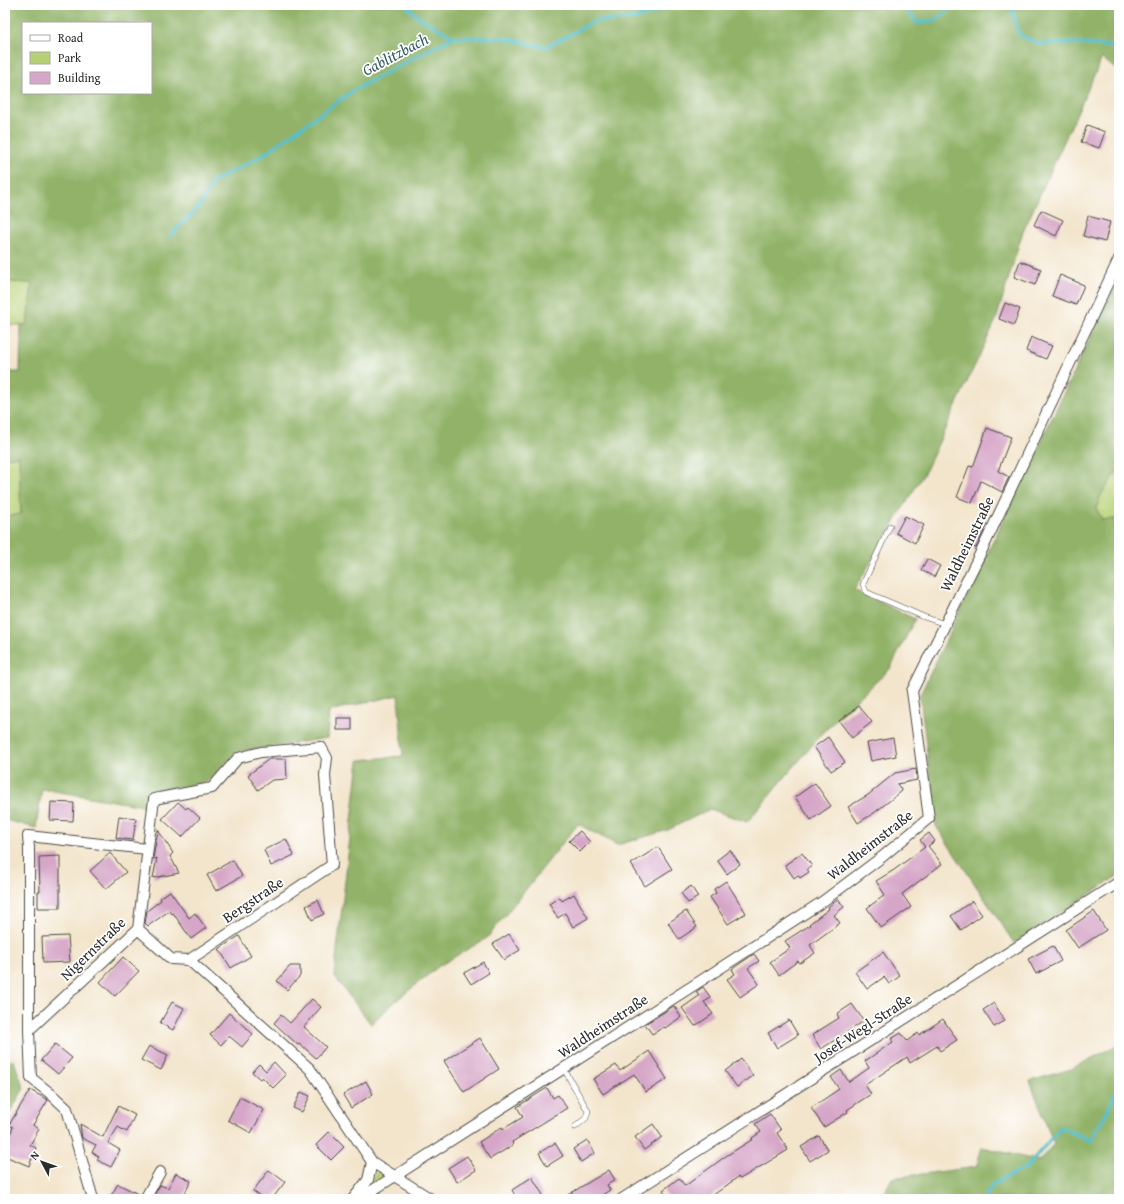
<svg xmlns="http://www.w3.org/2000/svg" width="1124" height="1204" font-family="'Gentium Book Plus',serif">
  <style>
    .green { fill: #b7d076; stroke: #717e50 }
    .forest { fill: #91b267; stroke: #5e6e49; fill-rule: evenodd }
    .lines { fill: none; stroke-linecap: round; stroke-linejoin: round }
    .stream { stroke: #53c0cc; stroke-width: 3.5 }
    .building { fill: #d5a6c7 }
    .service-casing { stroke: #494743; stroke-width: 6 }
    .minor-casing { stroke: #494743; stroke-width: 12 }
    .service { stroke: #fff; stroke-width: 5 }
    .minor { stroke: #fff; stroke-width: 10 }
    .labels { text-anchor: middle; stroke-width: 3.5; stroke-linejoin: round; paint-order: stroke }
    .street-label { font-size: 15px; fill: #2b2b2b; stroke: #fff }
    .water-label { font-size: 16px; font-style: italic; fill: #395f63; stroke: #fff }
  </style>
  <rect width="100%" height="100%" fill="#fff"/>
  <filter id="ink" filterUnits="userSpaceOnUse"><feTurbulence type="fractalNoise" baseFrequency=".025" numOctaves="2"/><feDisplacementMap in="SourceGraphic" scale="8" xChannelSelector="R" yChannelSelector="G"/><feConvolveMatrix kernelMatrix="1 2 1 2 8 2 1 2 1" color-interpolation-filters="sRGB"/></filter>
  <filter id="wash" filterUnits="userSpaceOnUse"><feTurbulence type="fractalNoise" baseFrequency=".012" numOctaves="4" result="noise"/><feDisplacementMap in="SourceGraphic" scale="16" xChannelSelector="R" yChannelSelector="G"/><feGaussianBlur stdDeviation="0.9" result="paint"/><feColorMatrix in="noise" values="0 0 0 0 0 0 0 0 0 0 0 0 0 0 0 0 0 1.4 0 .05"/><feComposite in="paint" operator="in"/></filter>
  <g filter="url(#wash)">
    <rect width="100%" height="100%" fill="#f3e5cc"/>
    <g class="green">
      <polygon points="5,282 32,283 27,325 5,325"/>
      <polygon points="19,456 21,515 5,516 5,458"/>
      <polygon points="1119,468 1119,519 1102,520 1096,508 1101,495"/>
      <polygon points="379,1171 386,1176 370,1187 370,1182"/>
    </g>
    <g class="forest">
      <path d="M5,5H1119V72L1102,58L1022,234L996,320L926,470L854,590L915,619L890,669L836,719L815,742L747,822L710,809L668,830L617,845L578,824L487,938L439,966L397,1000L371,1024L334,976L359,760L403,756L398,695L329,711L327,738L271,747L238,751L207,782L149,792L143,806L42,789L36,828L5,820V516L21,514L19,456L5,458V372H20L21,325L27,324L32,283L5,282ZM23,23H151V93H23Z"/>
      <polygon points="1119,277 1119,468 1101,495 1096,508 1102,520 1119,519 1119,875 1014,943 936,826 920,695"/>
      <polygon points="1119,1044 1119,1199 881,1199 892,1178 976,1167 982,1147 1039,1161 1054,1144 1030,1081 1071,1069"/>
      <polygon points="5,1059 14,1061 24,1088 5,1122"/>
    </g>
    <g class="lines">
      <g class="stream">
        <polyline points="406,5 417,16 453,37"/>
        <polyline points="904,5 917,23 937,20 953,5"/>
        <polyline points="1008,5 1011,6 1019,35 1039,44 1069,43 1119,47"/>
        <polyline points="170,236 199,207 214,181 261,156 354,90 453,37 503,38 546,47 595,21 634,19 675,5"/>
        <polyline points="984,1199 993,1184 1027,1167 1061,1127 1091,1141 1109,1108 1119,1084"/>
      </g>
    </g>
    <g id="blocks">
      <g class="building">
        <polygon points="1087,125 1105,132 1099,148 1081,142"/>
        <polygon points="1041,210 1063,220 1056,236 1034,225"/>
        <polygon points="1088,216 1110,222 1105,242 1083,236"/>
        <polygon points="1020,261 1041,269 1035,285 1014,277"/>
        <polygon points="1060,275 1084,285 1076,305 1052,296"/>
        <polygon points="1005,303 1020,309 1014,325 999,319"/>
        <polygon points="1031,337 1052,346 1046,359 1026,351"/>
        <polygon points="987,428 1011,437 998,471 1009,477 1002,492 981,481 972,503 957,497 969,466 973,467"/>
        <polygon points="905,516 924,525 915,543 896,533"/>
        <polygon points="977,528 984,531 976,548 969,546"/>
        <polygon points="927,559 940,566 934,577 921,570"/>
        <polygon points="859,706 872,722 852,738 839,721"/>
        <rect x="337" y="718" width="15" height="12"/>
        <polygon points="828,737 845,762 831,771 814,747"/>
        <polygon points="893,738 896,756 871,761 867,743"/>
        <polygon points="269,759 286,759 287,779 272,780 258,790 248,775"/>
        <polygon points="916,769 917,780 897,784 902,791 874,813 858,823 848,807 868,795 895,773"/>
        <polygon points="815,783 831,806 811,820 795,797"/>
        <polygon points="51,802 74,803 73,821 50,820"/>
        <polygon points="178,802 186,809 188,807 200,818 182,837 162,819"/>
        <polygon points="119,816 136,819 133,840 116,838"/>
        <polygon points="158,830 173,853 170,856 179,873 153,878 157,858 153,859"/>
        <polygon points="580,831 590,842 580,852 569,841"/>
        <polygon points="929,833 935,841 928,846 942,864 902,894 911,907 881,928 867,908 885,895 876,881 894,870 925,847 920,840"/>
        <polygon points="286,839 294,855 271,866 264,850"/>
        <polygon points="658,847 672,869 645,886 631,864"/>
        <polygon points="730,850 740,864 727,874 717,860"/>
        <polygon points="110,853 126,872 106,889 90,871"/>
        <polygon points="802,853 812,866 807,869 809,872 800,878 798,875 794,878 785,865"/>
        <polygon points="60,856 60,908 38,908 38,892 40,892 39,857"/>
        <polygon points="233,860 242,876 216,891 207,875"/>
        <polygon points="726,881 746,913 728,924 710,897 716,893 714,889"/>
        <polygon points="691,886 698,897 688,903 681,893"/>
        <polygon points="170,891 189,918 195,913 206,928 191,939 173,913 171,914 169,911 148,926 145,923 147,911 161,900 160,898"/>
        <polygon points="574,894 588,918 573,927 565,913 558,918 549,904 560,897 562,901"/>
        <polygon points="838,899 844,907 834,915 840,923 810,945 815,953 800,963 798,961 779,975 770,962 790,948 785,941 810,925 809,924 829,909 828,907"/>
        <polygon points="318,900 324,914 312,920 306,906"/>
        <polygon points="972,901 982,915 961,930 951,916"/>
        <polygon points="686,911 697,927 679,939 668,923"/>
        <polygon points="1094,911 1106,930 1078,948 1066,930"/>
        <polygon points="509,934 520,950 504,960 493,944"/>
        <polygon points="68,936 70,962 43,963 42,937"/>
        <polygon points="239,936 251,956 231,968 219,949"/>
        <polygon points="1053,946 1061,961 1036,974 1028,959"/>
        <polygon points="883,952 900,976 889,984 884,977 867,989 855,972"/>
        <polygon points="754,954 759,961 748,968 759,984 740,997 727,979 735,974 732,969"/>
        <polygon points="123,957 139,971 115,996 100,982"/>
        <polygon points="483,962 489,973 471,984 464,973"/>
        <polygon points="290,966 300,966 300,976 287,990 277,981"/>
        <polygon points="703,987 711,998 704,1002 713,1014 695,1026 682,1008 699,996 696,992"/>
        <polygon points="312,999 321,1007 304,1027 326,1047 316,1058 299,1043 298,1045 274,1023 281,1015 290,1023"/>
        <polygon points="172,1002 184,1008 173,1030 160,1023"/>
        <polygon points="994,1003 1005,1021 994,1027 983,1010"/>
        <polygon points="852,1004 864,1021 821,1049 812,1035 839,1018 837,1014"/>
        <polygon points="674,1006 681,1017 665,1028 664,1027 652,1034 645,1024"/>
        <polygon points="229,1013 253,1034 242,1047 229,1036 221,1045 210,1035"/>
        <polygon points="943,1019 957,1040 940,1051 937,1046 910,1063 907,1057 865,1085 871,1094 847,1110 848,1112 824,1127 811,1108 839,1089 831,1077 841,1070 849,1082 869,1068 865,1061 893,1042 891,1039 901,1033 907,1041 918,1033 919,1035"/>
        <polygon points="789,1020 798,1035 777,1048 768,1033"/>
        <polygon points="480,1038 499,1069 464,1092 444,1061"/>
        <polygon points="55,1044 72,1058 58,1074 41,1060"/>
        <polygon points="149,1046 168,1055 161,1070 141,1060"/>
        <polygon points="649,1051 667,1079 646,1092 634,1074 603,1094 593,1079 616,1065 620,1071"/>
        <polygon points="741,1059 753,1076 737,1087 725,1071"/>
        <polygon points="274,1062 286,1075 273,1088 262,1077 260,1079 252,1072 259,1064 266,1071"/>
        <polygon points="366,1081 373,1094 351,1108 343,1095"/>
        <polygon points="547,1088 553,1098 558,1095 567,1108 512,1142 513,1145 490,1159 479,1142 502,1127 503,1129 523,1117 517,1107"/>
        <polygon points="30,1090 48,1100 33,1125 39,1129 30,1145 36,1148 29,1166 5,1156 5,1148 13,1127 9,1125"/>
        <polygon points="301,1092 310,1096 302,1112 293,1108"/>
        <polygon points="240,1097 264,1110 251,1133 228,1120"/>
        <polygon points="118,1106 135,1115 127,1132 118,1127 108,1143 120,1150 111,1167 97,1160 99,1157 92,1152 96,1145 82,1138 80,1124 103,1137"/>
        <polygon points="770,1114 781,1130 777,1133 788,1150 740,1179 738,1177 708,1199 669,1199 663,1190 679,1178 685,1186 726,1156 753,1139 752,1138 761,1132 755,1124"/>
        <polygon points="653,1124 662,1137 644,1150 635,1137"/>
        <polygon points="329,1132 344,1147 331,1160 316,1145"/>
        <polygon points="819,1136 828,1150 810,1161 801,1147"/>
        <polygon points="587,1140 595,1153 581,1162 573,1149"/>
        <polygon points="555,1143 563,1156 547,1166 539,1153"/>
        <polygon points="467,1156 476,1170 457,1182 448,1168"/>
        <polygon points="269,1170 285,1182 272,1199 264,1199 253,1191"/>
        <polygon points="609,1170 615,1180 607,1185 610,1190 596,1199 561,1199"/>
        <polygon points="176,1173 191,1181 182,1199 157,1199 153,1197 160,1185 168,1188"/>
        <polygon points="532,1177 543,1195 537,1199 517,1199 512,1190"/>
        <polygon points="118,1184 140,1195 139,1199 109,1199"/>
      </g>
    </g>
  </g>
  <g filter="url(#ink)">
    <use href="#blocks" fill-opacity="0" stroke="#494743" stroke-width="1"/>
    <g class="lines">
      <defs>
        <g id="service">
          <polyline points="890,526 863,584 866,592 924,617 945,624"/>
          <polyline points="564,1069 588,1111 586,1118 575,1127"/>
        </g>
        <g id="minor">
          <polyline points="138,929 171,959 189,960"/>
          <polyline points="29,1030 138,929 154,799 212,788 238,758 261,752 321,747 327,758 325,775 332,865 189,960 310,1069 372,1162 431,1199"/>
          <polyline points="93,1199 67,1109 51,1094 31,1078 29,1030 29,848 28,836 147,849"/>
          <polyline points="145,1199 160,1172"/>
          <polyline points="353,1199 368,1180 372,1162"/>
          <polyline points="359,1199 702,980 822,902 882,857 929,818 912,691 983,548 1119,259"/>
          <polyline points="622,1199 1119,882"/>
        </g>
      </defs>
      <use href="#service" class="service-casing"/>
      <use href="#minor" class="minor-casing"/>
      <use href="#service" class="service"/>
      <use href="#minor" class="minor"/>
    </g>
  </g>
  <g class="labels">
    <g class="street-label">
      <text transform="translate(967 544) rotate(-64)" y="5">Waldheimstraße</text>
      <text transform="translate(870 845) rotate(-38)" y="5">Waldheimstraße</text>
      <text transform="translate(253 900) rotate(-34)" y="5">Bergstraße</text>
      <text transform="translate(93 949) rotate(-44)" y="5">Nigernstraße</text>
      <text transform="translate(603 1026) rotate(-33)" y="5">Waldheimstraße</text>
      <text transform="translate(863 1028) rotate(-33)" y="5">Josef-Wegl-Straße</text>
    </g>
    <g class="water-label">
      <text transform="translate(395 54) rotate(-28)" y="6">Gablitzbach</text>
    </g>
  </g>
  <rect width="1124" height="1204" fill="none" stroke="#fff" stroke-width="20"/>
  <rect x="22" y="22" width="130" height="72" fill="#ffffff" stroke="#aaaaaa"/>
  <rect x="30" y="35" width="20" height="6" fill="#ffffff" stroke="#aaaaaa"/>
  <text x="58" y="42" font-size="12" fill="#2b2b2b">Road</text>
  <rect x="30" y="52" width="20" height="12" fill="#b7d076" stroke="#aaaaaa"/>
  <text x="58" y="62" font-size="12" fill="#2b2b2b">Park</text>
  <rect x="30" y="72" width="20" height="12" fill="#d5a6c7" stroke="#aaaaaa"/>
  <text x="58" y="82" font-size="12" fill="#2b2b2b">Building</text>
  <g transform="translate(42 1162) rotate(311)" stroke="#ffffff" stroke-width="3" paint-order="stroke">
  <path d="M0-3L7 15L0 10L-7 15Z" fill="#2b2b2b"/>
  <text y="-6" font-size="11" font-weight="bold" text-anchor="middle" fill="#2b2b2b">N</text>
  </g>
</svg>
